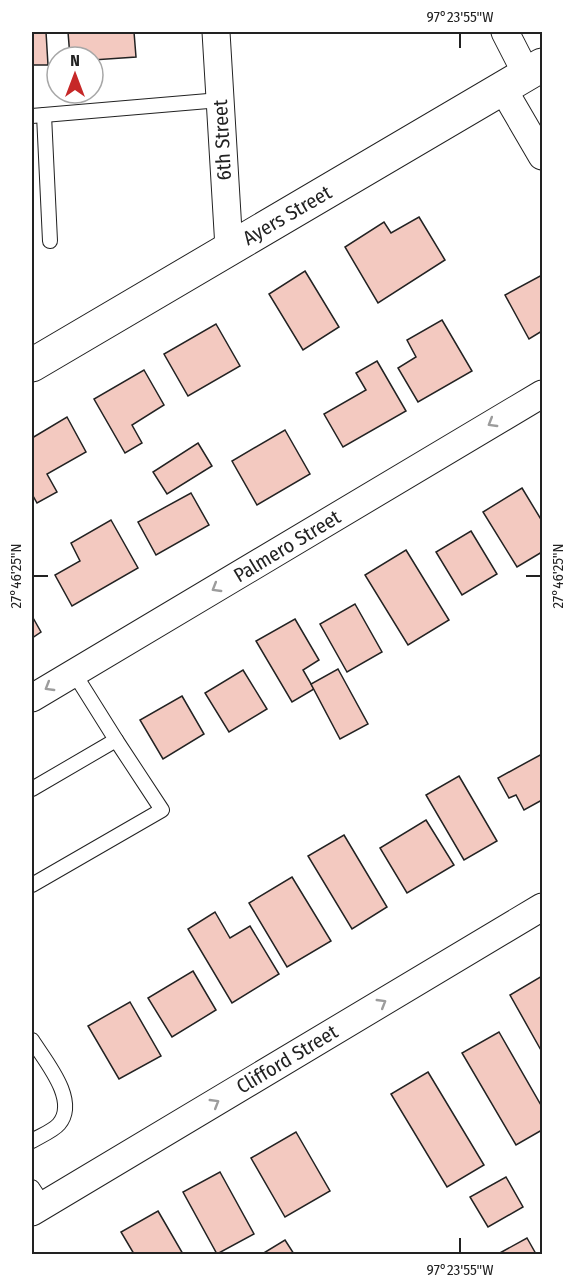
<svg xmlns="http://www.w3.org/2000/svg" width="574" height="1286" font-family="'Fira Sans Condensed',sans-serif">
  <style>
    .building { fill: #f3c9c0; stroke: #222; stroke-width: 1.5 }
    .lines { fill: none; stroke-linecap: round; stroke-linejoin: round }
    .lane-casing { stroke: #222; stroke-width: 16 }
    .street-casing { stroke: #222; stroke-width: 29 }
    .secondary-casing { stroke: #222; stroke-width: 35 }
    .lane { stroke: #fff; stroke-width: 14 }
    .street { stroke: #fff; stroke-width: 27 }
    .secondary { stroke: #fff; stroke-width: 33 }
    .oneway { stroke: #9c9c9c }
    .ticks { fill: none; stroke: #222; stroke-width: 2 }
    .labels { text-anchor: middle; stroke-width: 4.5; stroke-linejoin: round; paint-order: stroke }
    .street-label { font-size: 20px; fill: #222; stroke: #fff }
    .neatline { fill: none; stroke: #222; stroke-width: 2 }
    .ticks-label { font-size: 15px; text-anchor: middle; fill: #222 }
  </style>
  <rect width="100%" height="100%" fill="#fff"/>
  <g class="building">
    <polygon points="32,32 46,32 48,65 32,65"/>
    <polygon points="68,32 134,32 136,57 93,60 93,57 70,57"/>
    <polygon points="419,217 445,260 378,303 345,247 384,222 391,233"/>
    <polygon points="305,271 339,327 303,350 269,294"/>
    <polygon points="542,275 542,331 529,339 505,295"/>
    <polygon points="442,320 472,371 418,402 398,368 416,357 407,340"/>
    <polygon points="216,324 240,366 188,396 164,354"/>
    <polygon points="377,361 406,411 343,447 324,414 366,390 356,373"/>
    <polygon points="144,370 164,405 132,425 142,443 125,453 94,399"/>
    <polygon points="67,417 86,452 47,474 57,492 37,503 32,494 32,438"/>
    <polygon points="285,430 310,474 257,505 232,461"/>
    <polygon points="198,443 212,466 167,494 153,472"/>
    <polygon points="522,488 542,521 542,552 517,567 483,512"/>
    <polygon points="191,493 209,525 156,555 138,522"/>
    <polygon points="111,520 138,568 72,606 55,575 80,561 71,543"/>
    <polygon points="471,531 497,574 462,595 436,552"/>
    <polygon points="406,550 449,620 408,645 365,575"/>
    <polygon points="355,604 382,652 347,672 320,624"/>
    <polygon points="32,616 41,632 32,638"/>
    <polygon points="295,619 319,660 303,670 314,689 292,702 256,641"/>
    <polygon points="338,669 368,724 340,739 311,684"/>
    <polygon points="243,670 267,709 229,732 205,693"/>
    <polygon points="182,696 204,734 163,759 140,720"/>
    <polygon points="542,754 542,800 524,810 516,795 509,798 498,778"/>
    <polygon points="459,776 497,841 464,860 426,795"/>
    <polygon points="426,820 454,865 407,893 380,848"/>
    <polygon points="344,835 387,907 352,929 308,856"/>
    <polygon points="292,877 331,941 287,967 249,903"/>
    <polygon points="215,912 230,938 250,926 279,974 232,1003 188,929"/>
    <polygon points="193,971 216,1010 172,1037 148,998"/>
    <polygon points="542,976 542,1052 510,995"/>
    <polygon points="130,1002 161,1056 119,1079 88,1026"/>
    <polygon points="499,1032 542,1107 542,1130 516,1145 462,1053"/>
    <polygon points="428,1072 484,1165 447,1187 391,1094"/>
    <polygon points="296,1132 330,1191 285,1217 251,1158"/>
    <polygon points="220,1172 254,1234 217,1254 183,1192"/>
    <polygon points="506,1177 523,1207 488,1227 470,1197"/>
    <polygon points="158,1211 183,1254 134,1254 121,1232"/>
    <polygon points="527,1238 536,1254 498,1254"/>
    <polygon points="285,1240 294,1254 262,1254"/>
  </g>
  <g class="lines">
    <defs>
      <g id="lane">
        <polyline points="44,115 50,241"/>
        <polyline points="32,116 220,100"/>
        <polyline points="32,789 116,740 74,673"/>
        <polyline points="32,885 162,810 116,740"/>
        <path d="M32,1040C45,1061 79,1100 59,1124C53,1131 40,1136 32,1141"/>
        <polyline points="32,1187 44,1205"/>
      </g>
      <g id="street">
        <polyline points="216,32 229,248"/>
        <polyline points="505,32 527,75"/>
        <polyline points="503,89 542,156"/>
        <polyline points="32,698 542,394"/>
        <polyline points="32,1212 542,907"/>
      </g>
      <polyline id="secondary" points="32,365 542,65"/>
    </defs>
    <use href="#lane" class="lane-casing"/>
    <use href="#street" class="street-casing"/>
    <use href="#secondary" class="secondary-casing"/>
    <use href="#lane" class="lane"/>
    <use href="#street" class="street"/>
    <use href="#secondary" class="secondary"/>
  </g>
  <defs><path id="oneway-chevron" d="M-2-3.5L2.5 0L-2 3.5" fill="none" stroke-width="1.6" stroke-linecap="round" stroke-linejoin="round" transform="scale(1.5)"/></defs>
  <g class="oneway">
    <use href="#oneway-chevron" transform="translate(492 423) rotate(149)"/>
    <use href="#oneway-chevron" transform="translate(216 588) rotate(149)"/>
    <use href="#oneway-chevron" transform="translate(49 687) rotate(149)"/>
    <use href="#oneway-chevron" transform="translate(382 1003) rotate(-31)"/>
    <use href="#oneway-chevron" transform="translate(215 1103) rotate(-31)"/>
  </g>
  <path class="ticks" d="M460,33V48M33,576H48M526,576H541M460,1238V1253"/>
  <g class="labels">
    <g class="street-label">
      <text transform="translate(222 140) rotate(-93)" y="7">6th Street</text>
      <text transform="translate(287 215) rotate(-30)" y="7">Ayers Street</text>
      <text transform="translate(287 546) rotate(-31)" y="7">Palmero Street</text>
      <text transform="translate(287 1059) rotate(-31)" y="7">Clifford Street</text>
    </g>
  </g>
  <rect width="574" height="1286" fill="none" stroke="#ffffff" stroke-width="66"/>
  <g transform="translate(75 75)"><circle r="28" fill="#ffffff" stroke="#a7a7a7" stroke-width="1.5"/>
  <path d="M0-4.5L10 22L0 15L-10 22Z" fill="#c62828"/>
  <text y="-9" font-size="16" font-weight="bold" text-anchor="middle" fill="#222222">N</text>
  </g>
  <rect x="33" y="33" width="508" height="1220" class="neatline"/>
  <g class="ticks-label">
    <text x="460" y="22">97°23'55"W</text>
    <text transform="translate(16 576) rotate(-90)" y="5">27°46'25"N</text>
    <text transform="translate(558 576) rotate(-90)" y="5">27°46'25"N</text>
    <text x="460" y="1275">97°23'55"W</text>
  </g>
</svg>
